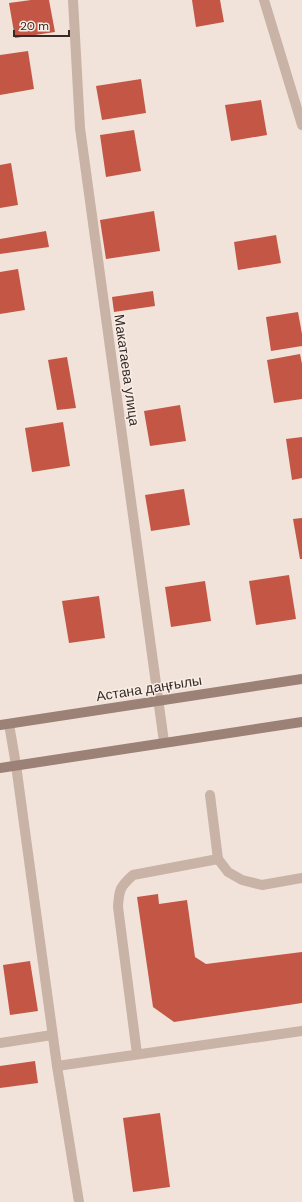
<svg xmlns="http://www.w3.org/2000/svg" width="302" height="1202" font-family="'DM Sans',sans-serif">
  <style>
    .building { fill: #c45645 }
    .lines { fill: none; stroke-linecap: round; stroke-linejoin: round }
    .lane { stroke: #c9b2a6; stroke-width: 10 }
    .street { stroke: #c9b2a6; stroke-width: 10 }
    .secondary { stroke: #9c8177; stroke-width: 10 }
    .labels { text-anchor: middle; stroke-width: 3; stroke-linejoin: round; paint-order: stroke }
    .street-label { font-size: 14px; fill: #352a27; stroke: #f9eee6 }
  </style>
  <rect width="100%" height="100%" fill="#f1e3da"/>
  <g class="building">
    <polygon points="31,0 49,0 55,32 15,38 9,3"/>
    <polygon points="192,0 220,0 224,22 196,27"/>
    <polygon points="28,51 34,89 0,95 0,55"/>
    <polygon points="141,79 146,113 102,120 96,86"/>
    <polygon points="261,100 267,135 231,141 225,105"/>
    <polygon points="134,130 141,171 106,177 100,135"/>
    <polygon points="11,163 18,205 0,208 0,165"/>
    <polygon points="154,211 160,251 106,259 100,220"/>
    <polygon points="46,231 49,247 0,254 0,239"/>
    <polygon points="276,235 281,263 238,270 234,242"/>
    <polygon points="18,269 25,310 0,314 0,272"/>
    <polygon points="153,291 155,306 114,312 112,297"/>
    <polygon points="298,312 302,334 302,346 271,351 266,317"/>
    <polygon points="300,354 302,364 302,399 274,403 267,360"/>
    <polygon points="67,357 76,408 57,410 48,360"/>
    <polygon points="180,405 186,441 150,446 144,411"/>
    <polygon points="63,422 70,466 32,472 25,428"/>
    <polygon points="302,437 302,478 292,480 286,439"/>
    <polygon points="184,489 190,525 151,531 145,495"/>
    <polygon points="302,518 302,559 300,559 293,519"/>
    <polygon points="289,575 296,619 256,625 249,581"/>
    <polygon points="205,581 211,621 171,627 165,587"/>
    <polygon points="99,596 105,638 69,643 62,601"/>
    <polygon points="158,894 159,904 187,900 195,957 206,964 302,952 302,1003 174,1022 153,1007 137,897"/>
    <polygon points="30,961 38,1011 10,1015 3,965"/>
    <polygon points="35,1061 38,1083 0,1088 0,1066"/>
    <polygon points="160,1113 170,1187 133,1192 123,1118"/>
  </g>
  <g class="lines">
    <g class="lane">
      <polyline points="9,724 16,765 57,1066 79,1202"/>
      <polyline points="210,795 218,859 228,872 242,880 262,885 302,878"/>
      <path d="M137,1054L118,907C119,889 120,887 133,875L218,859"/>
      <polyline points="57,1066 302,1031"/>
    </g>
    <g class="street">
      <polyline points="73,0 80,128 164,742"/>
      <polyline points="264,0 302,125"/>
      <polyline points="0,1043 52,1035"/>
    </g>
    <g class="secondary">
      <polyline points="0,725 302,679"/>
      <polyline points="0,768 302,722"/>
    </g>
  </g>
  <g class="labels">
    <g class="street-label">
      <text transform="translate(127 370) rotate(82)" y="5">Макатаева улица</text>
      <text transform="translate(149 688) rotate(-9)" y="5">Астана даңғылы</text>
    </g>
  </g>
  <path d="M14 30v6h55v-6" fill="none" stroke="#352a27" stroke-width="2"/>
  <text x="20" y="30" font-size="12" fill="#352a27" stroke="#f9eee6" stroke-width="3" paint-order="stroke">20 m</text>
</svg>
